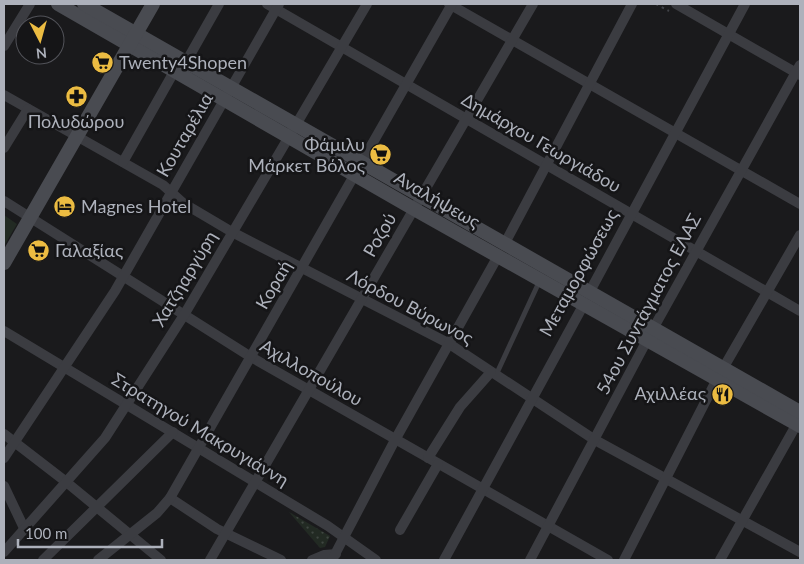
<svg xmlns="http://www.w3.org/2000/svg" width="804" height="564" font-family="Lato,sans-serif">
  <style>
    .grass { fill: url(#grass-dots) }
    .green { fill: #222a23 }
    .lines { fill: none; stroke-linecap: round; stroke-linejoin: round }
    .path { stroke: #414348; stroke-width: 2; stroke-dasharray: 2.5 4; stroke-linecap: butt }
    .lane { stroke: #3b3c41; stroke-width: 5 }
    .street { stroke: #3b3c41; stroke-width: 10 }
    .secondary { stroke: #494b51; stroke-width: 14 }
    .labels { text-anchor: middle; stroke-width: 5; stroke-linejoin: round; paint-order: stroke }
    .poi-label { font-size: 18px; fill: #adb1bb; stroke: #151517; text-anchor: start }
    .street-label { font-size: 18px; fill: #adb1bb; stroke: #151517 }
  </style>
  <defs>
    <pattern id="grass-dots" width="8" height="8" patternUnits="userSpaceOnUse" patternTransform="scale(1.25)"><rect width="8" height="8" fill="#222a23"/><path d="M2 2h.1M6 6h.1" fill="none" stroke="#3f4641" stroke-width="1.8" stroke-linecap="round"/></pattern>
  </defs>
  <rect width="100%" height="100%" fill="#1a1a1c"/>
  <polygon class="grass" points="289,512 330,536 325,547 320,548"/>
  <polygon class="green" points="4,215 17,224 4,246"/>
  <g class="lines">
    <polyline class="path" points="656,4 669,11"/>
    <polyline class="lane" points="496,375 540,280"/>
    <g class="street">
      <polyline points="267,4 800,311"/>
      <polyline points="449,4 800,204"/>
      <polyline points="676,4 800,75"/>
      <polyline points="4,46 30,4"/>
      <polyline points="186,62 219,4"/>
      <polyline points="4,95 163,185 183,203 232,232 448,343 595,440 800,552"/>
      <polyline points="4,148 28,109"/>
      <polyline points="123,162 175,70"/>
      <polyline points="4,201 251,357 608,560"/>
      <polyline points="504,245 632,4"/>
      <polyline points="589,293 745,4"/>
      <polyline points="4,331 328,526 376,560"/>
      <polyline points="4,434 65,481 161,560"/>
      <polyline points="4,458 115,291 279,4"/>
      <polyline points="428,458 460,407 491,372"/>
      <polyline points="4,486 24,528"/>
      <polyline points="170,498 217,529 281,560"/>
      <polyline points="400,530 438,464"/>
      <polyline points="4,552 105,438 184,315 367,4"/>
      <polyline points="43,560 173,432"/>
      <polyline points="98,560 157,513 170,498 452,4"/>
      <polyline points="210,560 533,4"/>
      <polyline points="312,560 324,555 336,554"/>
      <polyline points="332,560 395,440 498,256"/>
      <polyline points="444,560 584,304"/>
      <polyline points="530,560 653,329 800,65"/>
      <polyline points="624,560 717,379 800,235"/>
      <polyline points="720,560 799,420"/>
    </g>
    <g class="secondary">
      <polyline points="58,4 414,209 800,426"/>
      <polyline points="84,4 800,412"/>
      <polyline points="4,263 153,4"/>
    </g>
  </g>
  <defs>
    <symbol id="supermarket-disc" viewBox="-11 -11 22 22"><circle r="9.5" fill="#ecbc42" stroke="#151517"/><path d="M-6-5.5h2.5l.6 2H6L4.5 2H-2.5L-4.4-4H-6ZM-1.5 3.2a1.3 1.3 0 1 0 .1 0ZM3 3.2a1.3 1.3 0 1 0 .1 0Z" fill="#111"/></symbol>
    <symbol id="pharmacy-disc" viewBox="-11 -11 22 22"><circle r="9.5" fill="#ecbc42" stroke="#151517"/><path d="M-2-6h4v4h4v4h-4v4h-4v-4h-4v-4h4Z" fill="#111"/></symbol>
    <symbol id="hotel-disc" viewBox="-11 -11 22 22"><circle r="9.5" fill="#ecbc42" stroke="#151517"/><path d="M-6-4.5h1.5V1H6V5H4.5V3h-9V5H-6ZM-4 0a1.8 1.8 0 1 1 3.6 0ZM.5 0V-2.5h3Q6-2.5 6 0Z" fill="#111"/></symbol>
    <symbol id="restaurant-disc" viewBox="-11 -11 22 22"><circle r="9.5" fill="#ecbc42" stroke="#151517"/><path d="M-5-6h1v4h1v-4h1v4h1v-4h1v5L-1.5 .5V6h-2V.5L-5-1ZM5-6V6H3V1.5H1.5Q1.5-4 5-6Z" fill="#111"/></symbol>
  </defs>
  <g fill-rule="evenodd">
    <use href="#supermarket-disc" x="90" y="50" width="25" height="25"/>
    <use href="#pharmacy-disc" x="64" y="84" width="25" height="25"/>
    <use href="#supermarket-disc" x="368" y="142" width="25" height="25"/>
    <use href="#hotel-disc" x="52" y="194" width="25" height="25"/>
    <use href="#supermarket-disc" x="26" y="238" width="25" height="25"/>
    <use href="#restaurant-disc" x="710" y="382" width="25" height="25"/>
  </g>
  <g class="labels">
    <g class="poi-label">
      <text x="119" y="69">Twenty4Shopen</text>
      <text x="76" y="128" text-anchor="middle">Πολυδώρου</text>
      <text x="365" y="151" text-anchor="end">Φάμιλυ<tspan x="365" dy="21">Μάρκετ Βόλος</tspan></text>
      <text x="81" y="213">Magnes Hotel</text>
      <text x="55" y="257">Γαλαξίας</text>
      <text x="706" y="400" text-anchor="end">Αχιλλέας</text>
    </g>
    <g class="street-label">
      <text transform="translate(185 135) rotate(-60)" y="6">Κουταρέλια</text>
      <text transform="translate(541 143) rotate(30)" y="6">Δημάρχου Γεωργιάδου</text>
      <text transform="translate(437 200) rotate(30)" y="6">Αναλήψεως</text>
      <text transform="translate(380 235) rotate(-60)" y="6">Ροζού</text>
      <text transform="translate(579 273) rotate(-61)" y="6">Μεταμορφώσεως</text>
      <text transform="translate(185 279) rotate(-59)" y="6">Χατζηαργύρη</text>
      <text transform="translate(274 285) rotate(-60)" y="6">Κοραή</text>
      <text transform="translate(649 304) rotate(-62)" y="6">54ου Συντάγματος ΕΛΑΣ</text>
      <text transform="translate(410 307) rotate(28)" y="6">Λόρδου Βύρωνος</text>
      <text transform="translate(311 373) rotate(30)" y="6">Αχιλλοπούλου</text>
      <text transform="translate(200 430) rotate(31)" y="6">Στρατηγού Μακρυγιάννη</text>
    </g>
  </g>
  <rect width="804" height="564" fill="none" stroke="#adb1bb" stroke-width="10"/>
  <g transform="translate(40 40) rotate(174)"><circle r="24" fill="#151517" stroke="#525359"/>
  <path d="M0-4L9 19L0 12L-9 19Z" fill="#ecbc42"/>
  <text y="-8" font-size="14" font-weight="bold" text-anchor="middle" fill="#adb1bb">N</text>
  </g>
  <path d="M18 539v8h144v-8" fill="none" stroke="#adb1bb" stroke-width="2.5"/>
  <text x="25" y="539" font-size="15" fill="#adb1bb" stroke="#151517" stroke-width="4" paint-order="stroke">100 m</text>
</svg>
